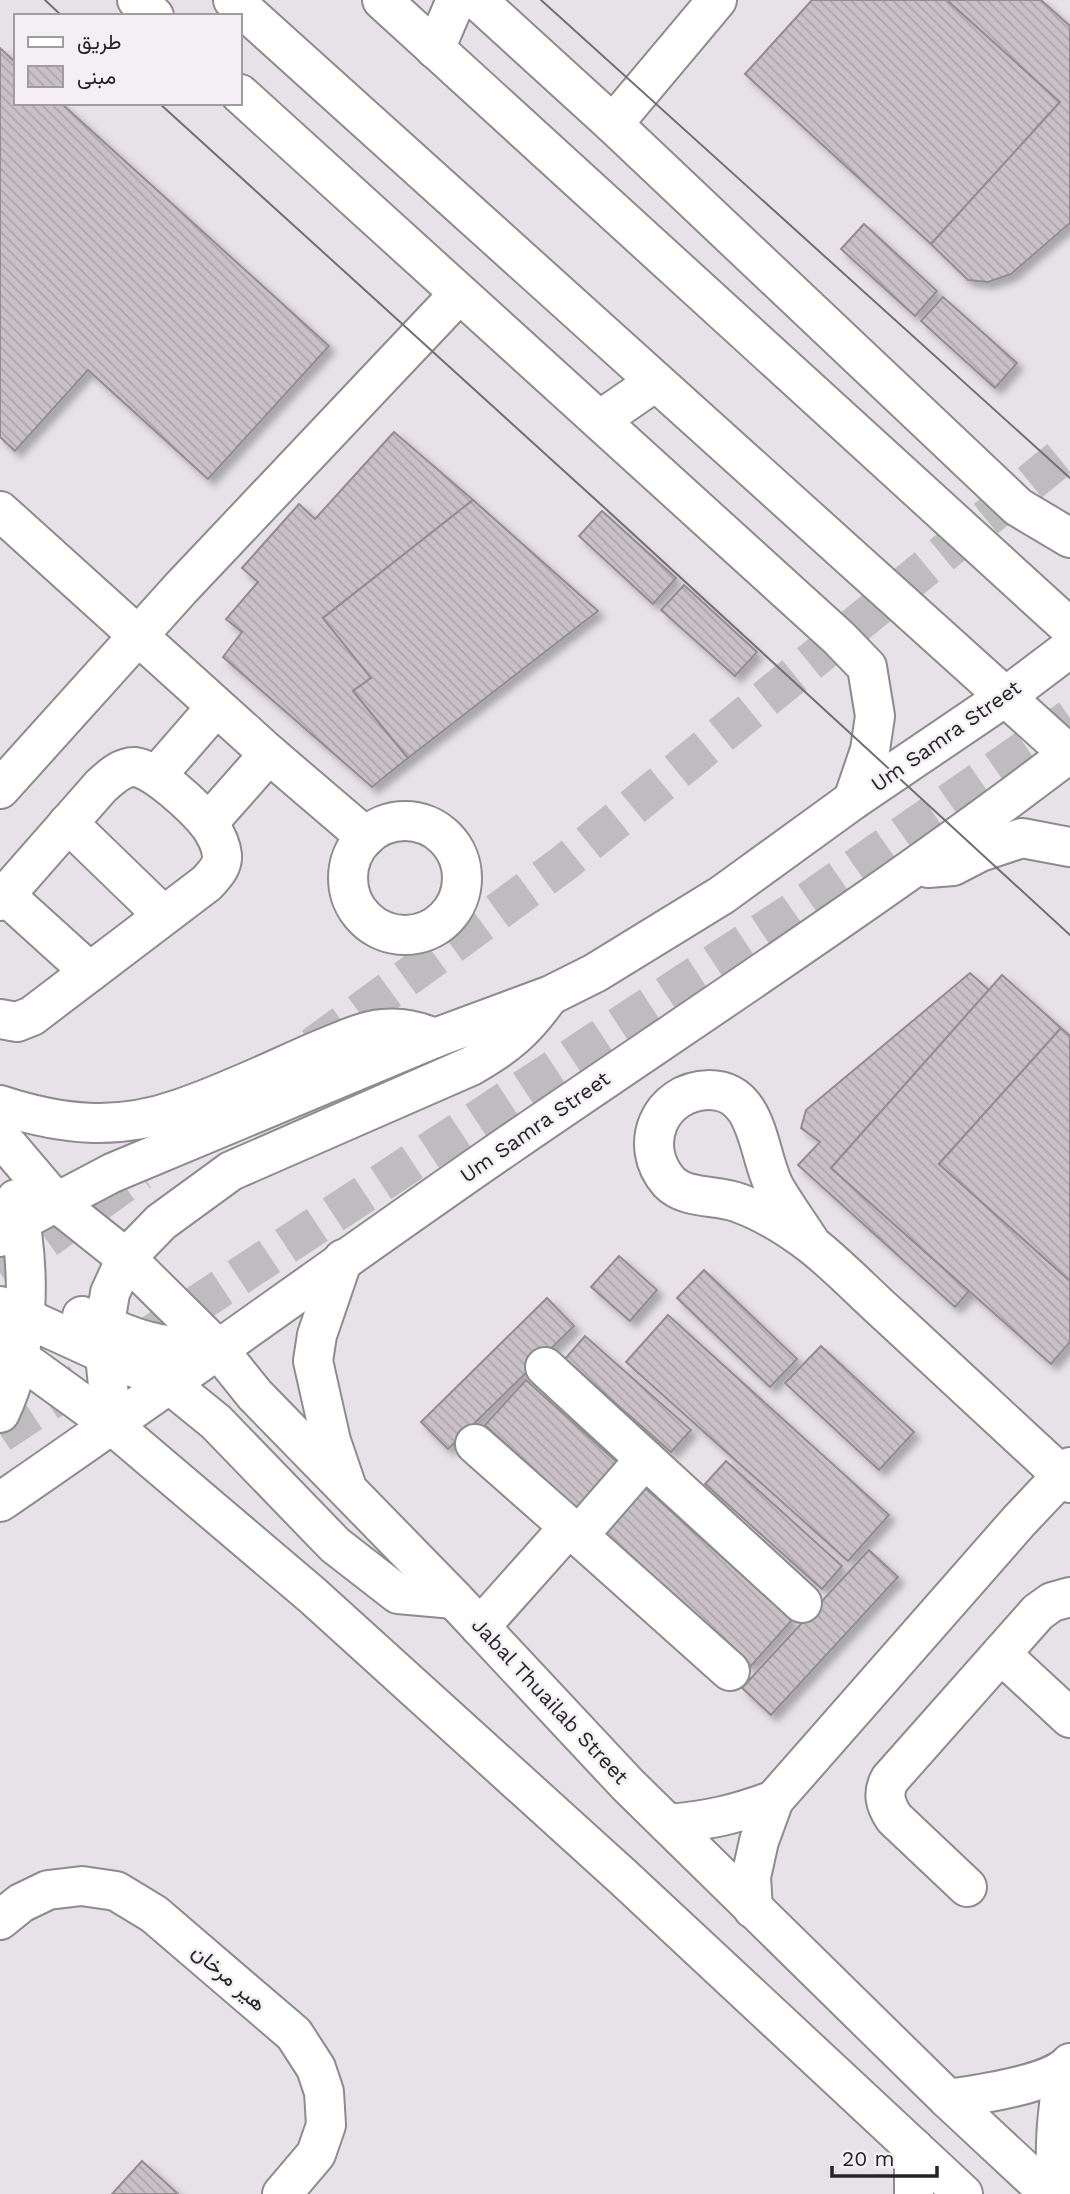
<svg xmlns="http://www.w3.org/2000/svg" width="1070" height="2194" font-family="'Work Sans',Vazirmatn,sans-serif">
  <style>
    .building { fill: url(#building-back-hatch); stroke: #938d90; stroke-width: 2; filter: url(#shadow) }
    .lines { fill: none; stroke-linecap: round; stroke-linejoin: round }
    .minor-tunnel { stroke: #bfbcc0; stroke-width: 38; stroke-dasharray: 38 19; stroke-linecap: butt }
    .minor-casing { stroke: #8e8a8f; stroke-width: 42 }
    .minor { stroke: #fff; stroke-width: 38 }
    .tram { stroke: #716f72; stroke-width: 2 }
    .labels { text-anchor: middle; stroke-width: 5; stroke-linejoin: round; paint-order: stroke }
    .street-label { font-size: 21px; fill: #242325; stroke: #f3eff4 }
  </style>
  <defs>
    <pattern id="building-back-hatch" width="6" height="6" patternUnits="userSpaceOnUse" patternTransform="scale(1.75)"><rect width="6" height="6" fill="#c8c2c6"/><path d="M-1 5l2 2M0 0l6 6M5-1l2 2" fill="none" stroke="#aca6aa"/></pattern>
    <filter id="shadow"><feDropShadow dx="6" dy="6" stdDeviation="3.5" flood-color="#0004"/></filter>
  </defs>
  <rect width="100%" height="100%" fill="#e6e2e7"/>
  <g class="building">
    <polygon points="812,0 947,0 1060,102 931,244 745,74"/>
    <polygon points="947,0 1041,0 1070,26 1070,223 1011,274 988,282 968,280 931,244 1060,102"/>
    <polygon points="0,48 16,63 16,103 61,103 329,346 208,479 88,370 15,451 0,437"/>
    <polygon points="864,224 937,291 915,316 841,249"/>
    <polygon points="943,297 1017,363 995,388 921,321"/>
    <polygon points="394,432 473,500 323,618 371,678 353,691 408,758 372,787 223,657 242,632 226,619 258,582 242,568 299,504 315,519"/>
    <polygon points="473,500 598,611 408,758 353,691 371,678 323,618"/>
    <polygon points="602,511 676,578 653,604 579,536"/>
    <polygon points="684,585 757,652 735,676 661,610"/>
    <polygon points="970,973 989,990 831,1168 969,1291 955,1307 798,1165 820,1142 801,1128 806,1110"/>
    <polygon points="1002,975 1061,1028 939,1164 1070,1281 1070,1342 1051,1364 831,1168"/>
    <polygon points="1061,1028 1070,1036 1070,1281 939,1164"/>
    <polygon points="619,1256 657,1290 630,1321 591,1287"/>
    <polygon points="704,1270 797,1359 770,1387 677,1298"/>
    <polygon points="547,1298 574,1326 448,1449 421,1422"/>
    <polygon points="668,1315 889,1515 848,1561 626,1362"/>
    <polygon points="585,1336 691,1430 671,1452 565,1359"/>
    <polygon points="821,1346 914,1432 879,1470 785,1383"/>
    <polygon points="526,1380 620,1465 579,1511 485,1425"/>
    <polygon points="726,1461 842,1566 822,1589 705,1484"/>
    <polygon points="643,1486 792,1620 750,1667 601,1533"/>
    <polygon points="869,1550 898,1577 771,1715 742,1688"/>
    <polygon points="142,2161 178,2194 112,2194"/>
  </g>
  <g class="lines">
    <g class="minor-tunnel">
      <polyline points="313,1046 563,864 1070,450"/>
      <polyline points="0,1273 140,1172"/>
      <polyline points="0,1434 792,912 1070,718"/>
    </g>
    <defs>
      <g id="minor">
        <polyline points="137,0 154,16"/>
        <polyline points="233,0 1070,755"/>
        <polyline points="382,0 1070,628"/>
        <polyline points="477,0 613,124 1018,507 1070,538"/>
        <polyline points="435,49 456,0"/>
        <polyline points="240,94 839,638 867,667 875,716 870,750 853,800"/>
        <polyline points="613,124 717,0"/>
        <polyline points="600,420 655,382"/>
        <polyline points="0,511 269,754 366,837"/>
        <polyline points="157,775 216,707"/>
        <polyline points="0,789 181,588 459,294"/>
        <circle cx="405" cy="878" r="57"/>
        <polyline points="68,823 163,915"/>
        <polyline points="208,823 269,754"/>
        <polyline points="928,868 953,866 980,852 1022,838 1070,847"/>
        <polyline points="5,895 90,972"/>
        <path d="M0,901L101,786C110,778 121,767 134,767C153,767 198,810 210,826C216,835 221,844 222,855C223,867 214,875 207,883L32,1016L17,1022L0,1019"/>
        <path d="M0,1105C61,1125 117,1131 179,1109C226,1093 271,1071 317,1051C338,1043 360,1031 383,1029C402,1027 417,1031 435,1038"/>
        <polyline points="0,1136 57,1203 126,1258 218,1349 255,1395 454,1599 628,1785 948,2099 1050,2194"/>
        <polyline points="0,1237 21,1221 112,1173 435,1038 551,995 595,973 722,895 853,800 1005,697 1070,648"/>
        <path d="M812,1245C800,1226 786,1207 775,1188C757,1155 760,1090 709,1090C659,1091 637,1146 669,1182C686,1200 717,1194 739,1203C764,1212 791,1229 812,1245C840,1267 865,1294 891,1317C951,1372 1010,1428 1070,1483"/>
        <polyline points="343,1259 317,1335 313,1361 331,1441 346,1485"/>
        <polyline points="0,1306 168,1383 216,1422 335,1545 398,1594 454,1599"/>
        <path d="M82,1316C101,1323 120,1333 140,1339C166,1347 191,1348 218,1349"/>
        <polyline points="0,1344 112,1425 312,1595 623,1877 963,2194"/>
        <polyline points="545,1367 645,1459"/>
        <path d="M0,1413C31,1347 31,1269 16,1199"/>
        <path d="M112,1425L103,1336L110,1293L126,1258L161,1222L231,1171L471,1066C506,1046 524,1031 547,999"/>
        <polyline points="475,1444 569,1527"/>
        <path d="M0,1502C171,1385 339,1262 510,1144C698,1015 889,891 1070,753"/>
        <polyline points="578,1536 645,1459 802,1603"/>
        <polyline points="480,1627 569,1527 730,1671"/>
        <polyline points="1001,1654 1070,1718"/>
        <path d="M668,1824C710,1820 734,1815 774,1800"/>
        <path d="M967,1887L894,1818C885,1804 882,1793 890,1779L1038,1612L1052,1602L1070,1597"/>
        <polyline points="753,1909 751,1877 759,1841 774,1800 1019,1521 1070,1467"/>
        <polyline points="0,1920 21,1903 48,1890 82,1886 116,1891 154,1914 294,2034 316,2068 324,2092 326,2125 316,2154 282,2194"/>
        <path d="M948,2099C976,2095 1052,2084 1070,2063"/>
        <polyline points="914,2194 914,2148"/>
        <path d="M1058,2194C1053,2150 1057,2113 1064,2069"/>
      </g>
    </defs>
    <use href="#minor" class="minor-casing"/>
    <use href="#minor" class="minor"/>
    <g class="tram">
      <polyline points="45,0 62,16"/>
      <polyline points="541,0 1070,478"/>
      <polyline points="159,103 607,510 1070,935"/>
    </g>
  </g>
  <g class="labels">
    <g class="street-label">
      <text transform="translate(946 736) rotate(-35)" y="7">Um Samra Street</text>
      <text transform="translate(535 1127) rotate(-35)" y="7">Um Samra Street</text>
      <text transform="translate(550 1701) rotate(47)" y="7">Jabal Thuailab Street</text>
      <text transform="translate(229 1978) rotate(41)" y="7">هير مرخان</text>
    </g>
  </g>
  <rect x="14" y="14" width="228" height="91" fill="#f3eff4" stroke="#a09da1" stroke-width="2"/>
  <rect x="28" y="37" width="35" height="10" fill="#ffffff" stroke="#a09da1" stroke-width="2"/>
  <text x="77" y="49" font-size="21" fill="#242325">طريق</text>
  <rect x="28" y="66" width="35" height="21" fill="url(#building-back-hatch)" stroke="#a09da1" stroke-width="2"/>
  <text x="77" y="84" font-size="21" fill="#242325">مبنى</text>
  <path d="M832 2166v10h105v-10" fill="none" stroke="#242325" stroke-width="3.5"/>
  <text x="842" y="2166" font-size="21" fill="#242325" stroke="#f3eff4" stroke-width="5" paint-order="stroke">20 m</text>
</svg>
